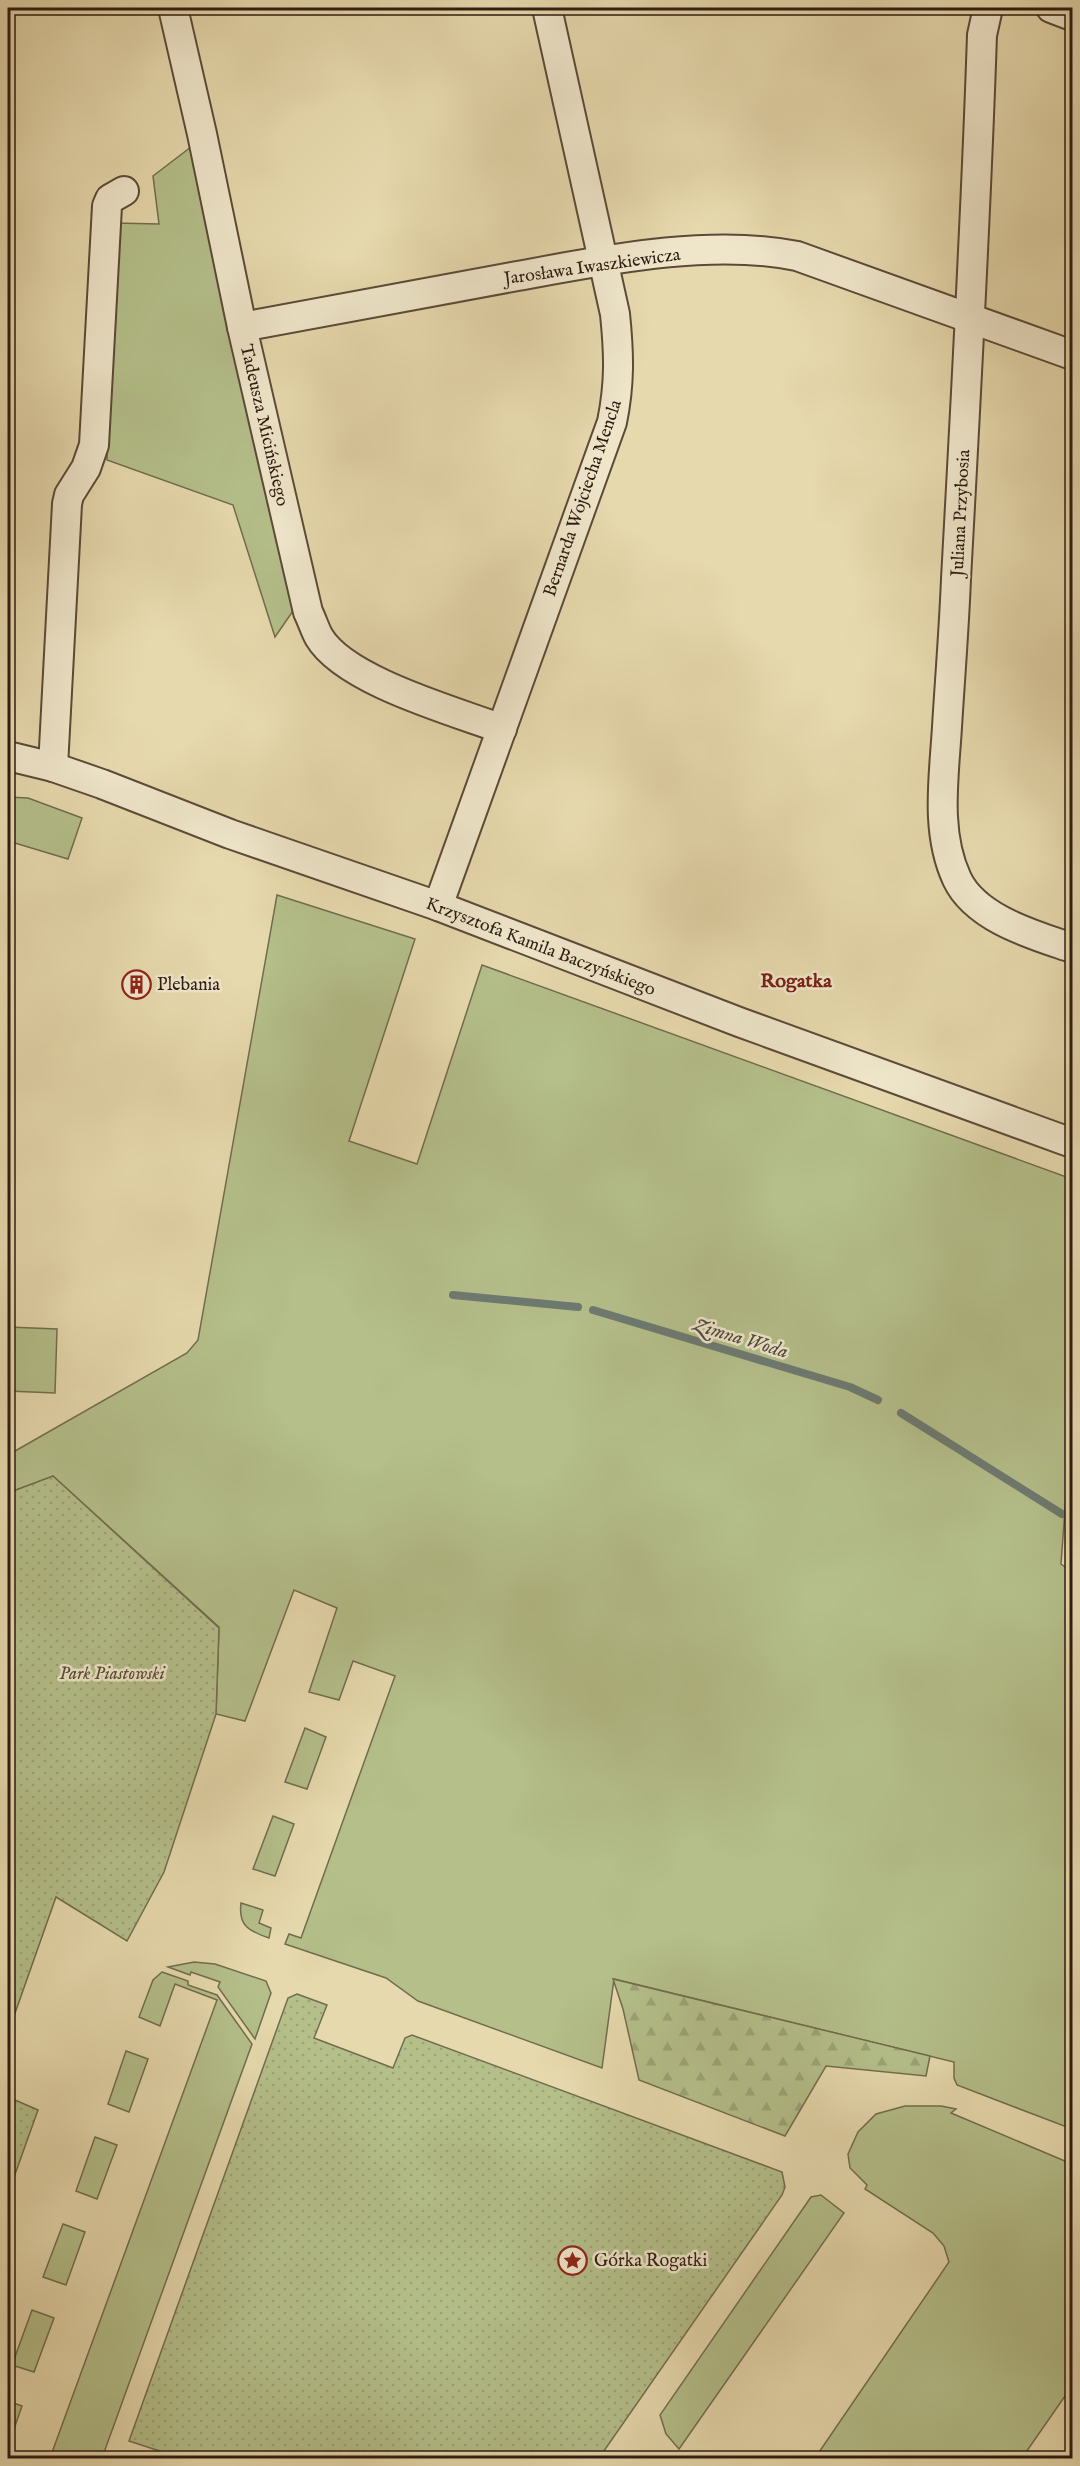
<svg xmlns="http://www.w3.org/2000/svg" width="1080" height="2466" font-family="'IM FELL English',serif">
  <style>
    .green { fill: #b4bf8a; stroke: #716d4e; stroke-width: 1.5 }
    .forest { fill: url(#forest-firs); stroke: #716d4e; stroke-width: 1.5 }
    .park { fill: url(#park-dots); stroke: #716d4e; stroke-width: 1.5 }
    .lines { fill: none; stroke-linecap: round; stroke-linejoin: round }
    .stream { stroke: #6d7a71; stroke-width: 8 }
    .minor-casing { stroke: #5c4a38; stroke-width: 32 }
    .minor { stroke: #efe6ca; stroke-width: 28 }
    .labels { text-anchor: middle; stroke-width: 5; stroke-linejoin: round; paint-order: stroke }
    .street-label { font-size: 18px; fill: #2e1b11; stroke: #efe6ca }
    .poi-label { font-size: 18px; fill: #2e1b11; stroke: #efe6ca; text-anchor: start }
    .park-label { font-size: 18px; font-style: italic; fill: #564c35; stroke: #efe6ca }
    .neighbourhood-label { font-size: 20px; font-weight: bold; fill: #7a1f14; stroke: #efe6ca }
    .water-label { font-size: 20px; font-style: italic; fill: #4e4a41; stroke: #efe6ca }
  </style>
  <defs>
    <pattern id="forest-firs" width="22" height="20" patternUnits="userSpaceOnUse" patternTransform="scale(1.5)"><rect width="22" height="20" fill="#b4bf8a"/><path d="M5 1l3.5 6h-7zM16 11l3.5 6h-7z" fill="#9ba476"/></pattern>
    <pattern id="park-dots" width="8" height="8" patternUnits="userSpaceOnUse" patternTransform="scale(1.5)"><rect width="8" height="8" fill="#b4bf8a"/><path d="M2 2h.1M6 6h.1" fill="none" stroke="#9ba476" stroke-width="1.8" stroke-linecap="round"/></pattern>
  </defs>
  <rect width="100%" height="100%" fill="#e6d9ad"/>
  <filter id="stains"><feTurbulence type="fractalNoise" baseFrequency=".00333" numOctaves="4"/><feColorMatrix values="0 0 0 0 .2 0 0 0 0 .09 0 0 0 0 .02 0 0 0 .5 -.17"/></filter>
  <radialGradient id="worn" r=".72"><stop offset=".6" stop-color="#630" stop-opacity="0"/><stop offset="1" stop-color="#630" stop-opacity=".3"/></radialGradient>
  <g class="green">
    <polygon points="191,147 295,608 275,637 233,505 107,460 114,223 159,224 153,176"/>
    <polygon points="8,797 28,798 82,818 68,859 8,841"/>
    <polygon points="277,895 415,939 349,1141 417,1164 482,965 1072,1179 1072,1414 1061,1564 1072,1572 1072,2129 957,2085 954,2078 954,2062 614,1979 602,2068 418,2001 386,1978 285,1944 289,1934 301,1938 395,1676 353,1661 339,1700 309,1692 337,1608 294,1590 245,1721 216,1714 219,1627 53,1476 8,1493 8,1455 187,1353 198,1340"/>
    <polygon points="8,1327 57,1329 55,1393 8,1391"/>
    <polygon points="305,1728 326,1737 307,1789 285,1782"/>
    <polygon points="273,1816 294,1824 275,1876 253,1869"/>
    <path d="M241,1903L263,1910L259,1923L271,1928L269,1938C249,1931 238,1926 241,1903Z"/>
    <polygon points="194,1962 215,1964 266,1981 271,1993 255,2039 218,1987 220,1982 191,1972 190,1975 168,1967"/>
    <polygon points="162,1972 188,1981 188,1985 217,1995 252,2044 102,2458 50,2458 217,2000 175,1984 160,2026 139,2017 153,1980"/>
    <polygon points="126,2051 148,2059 129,2112 108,2104"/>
    <polygon points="905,2106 941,2106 956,2109 951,2113 1072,2164 1072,2386 1022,2458 815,2458 949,2262 944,2246 933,2233 865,2189 867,2185 850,2168 848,2154 858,2132 876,2114"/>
    <polygon points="95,2137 117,2145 97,2199 76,2191"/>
    <polygon points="821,2195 844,2213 679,2449 666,2434 660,2415 811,2197"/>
    <polygon points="63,2224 85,2232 66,2285 43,2277"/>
    <polygon points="32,2310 54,2318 34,2372 12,2365"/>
    <polygon points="8,2401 22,2406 8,2446"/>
  </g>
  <polygon class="forest" points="613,1979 930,2056 926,2076 826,2066 785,2136 639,2080 623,2009"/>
  <g class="park">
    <polygon points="53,1476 219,1628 216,1714 164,1872 127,1941 56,1897 8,2033 8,1493"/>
    <polygon points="297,1994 327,2005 314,2038 393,2068 405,2038 412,2035 782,2172 785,2187 782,2195 599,2458 181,2458 129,2441 288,1998"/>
    <polygon points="8,2097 38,2110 8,2194"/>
  </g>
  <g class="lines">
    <g class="stream">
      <polyline points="453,1295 578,1307"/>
      <polyline points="593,1310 850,1387 878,1400"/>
      <polyline points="901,1413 1062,1514"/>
    </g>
    <defs>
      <g id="minor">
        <path d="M173,8L202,134L242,327L308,612C312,620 315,630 319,637C345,681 454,711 502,729"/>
        <path d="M988,8L982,35C976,217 966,398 956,579C954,629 950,678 947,727C944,777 935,832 957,879C976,919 1034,935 1072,948"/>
        <polyline points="1051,8 1072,16"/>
        <path d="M242,327C332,310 422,294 512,277C600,261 709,238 797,256L1072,355"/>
        <polyline points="8,756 53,767 102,784 230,834 438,906 739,1022 1072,1143"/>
        <polyline points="53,767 67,504 69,495 86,468 94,445 107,206 110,199 124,191"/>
        <path d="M438,906L612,422C620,383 619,353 615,314L547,8"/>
      </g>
    </defs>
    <use href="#minor" class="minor-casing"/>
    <use href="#minor" class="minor"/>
  </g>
  <defs>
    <symbol id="building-ring" viewBox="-11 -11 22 22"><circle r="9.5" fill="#efe6ca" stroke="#8f2418" stroke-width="1.5"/><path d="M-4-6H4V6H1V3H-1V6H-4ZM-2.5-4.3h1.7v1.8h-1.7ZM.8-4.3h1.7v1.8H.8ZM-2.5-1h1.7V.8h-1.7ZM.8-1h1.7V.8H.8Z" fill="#8f2418"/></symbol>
    <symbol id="sight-ring" viewBox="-11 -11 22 22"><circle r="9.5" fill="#efe6ca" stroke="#8f2418" stroke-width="1.5"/><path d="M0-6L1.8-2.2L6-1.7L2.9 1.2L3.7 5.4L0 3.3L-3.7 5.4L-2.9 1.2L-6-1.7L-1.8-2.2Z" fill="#8f2418"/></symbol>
  </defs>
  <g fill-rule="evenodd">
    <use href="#building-ring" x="120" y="968" width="33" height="33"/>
    <use href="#sight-ring" x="556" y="2244" width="33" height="33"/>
  </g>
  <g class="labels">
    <g class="street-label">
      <text transform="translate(592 266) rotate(-8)" y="6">Jarosława Iwaszkiewicza</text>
      <text transform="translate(265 425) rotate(77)" y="6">Tadeusza Micińskiego</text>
      <text transform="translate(582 498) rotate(-71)" y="6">Bernarda Wojciecha Mencla</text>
      <text transform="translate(960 513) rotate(-87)" y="6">Juliana Przybosia</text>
      <text transform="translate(541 946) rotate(21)" y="6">Krzysztofa Kamila Baczyńskiego</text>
    </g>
    <g class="poi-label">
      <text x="157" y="990">Plebania</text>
      <text x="594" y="2266">Górka Rogatki</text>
    </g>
    <g class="park-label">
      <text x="112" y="1679">Park Piastowski</text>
    </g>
    <g class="neighbourhood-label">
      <text x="796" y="987">Rogatka</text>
    </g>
    <g class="water-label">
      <text transform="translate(741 1337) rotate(17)" y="7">Zimna Woda</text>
    </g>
  </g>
  <rect width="1080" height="2466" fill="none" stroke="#e6d9ad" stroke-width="30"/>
  <rect x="9" y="9" width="1062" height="2448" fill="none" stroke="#2e1b11" stroke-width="3"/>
  <rect x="15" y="15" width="1050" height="2436" fill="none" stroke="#2e1b11" stroke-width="1.5"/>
  <rect width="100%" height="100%" filter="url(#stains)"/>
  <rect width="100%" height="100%" fill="url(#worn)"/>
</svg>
